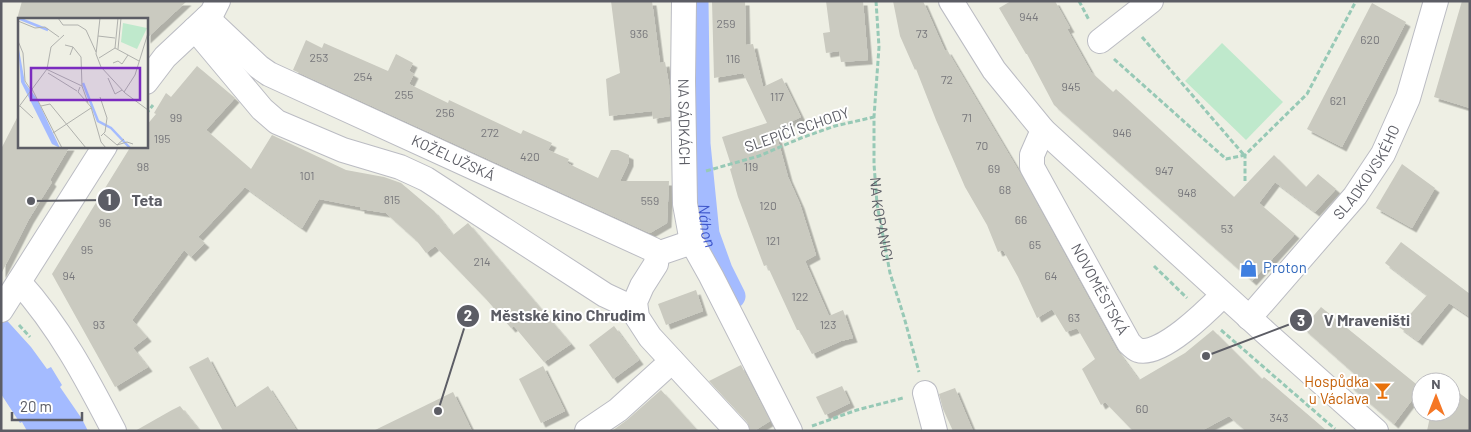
<svg xmlns="http://www.w3.org/2000/svg" width="1471" height="432" font-family="Barlow,sans-serif">
  <style>
    .green { fill: #bfe9cc }
    .water { fill: #a4bbff }
    .lines { fill: none; stroke-linecap: round; stroke-linejoin: round }
    .canal { stroke: #a4bbff; stroke-width: 25 }
    .building { fill: #cacac0; filter: url(#shadow) }
    .minor-casing { stroke: #bbbcc3; stroke-width: 26 }
    .path { stroke: #97c9b6; stroke-width: 3; stroke-dasharray: 5 2.5; stroke-linecap: butt }
    .minor { stroke: #fff; stroke-width: 24 }
    .labels { text-anchor: middle; stroke-width: 4; stroke-linejoin: round; paint-order: stroke }
    .number-label { font-size: 12px; fill: #78787c }
    .street-label { font-size: 15px; fill: #5c5d65; stroke: #fff }
    .shop-label { font-size: 15px; fill: #366cbe; stroke: #fff; text-anchor: start }
    .food-label { font-size: 15px; fill: #c56008; stroke: #fff; text-anchor: end }
    .water-label { font-size: 16px; font-style: italic; fill: #3e56cb; stroke: #fff }
    .inset-river { fill: none; stroke: #a4bbff; stroke-width: 2.5 }
    .inset-road { fill: none; stroke: #b0b1ad; stroke-width: 1 }
    .view { fill: #7b2cbf; fill-opacity: 0.15; stroke: #7b2cbf; stroke-width: 2.5 }
    .inset-edge { fill: none; stroke: #5c5d65; stroke-width: 2.5 }
    .leader { fill: none; stroke: #5c5d65; stroke-width: 2 }
    .callout-dot { fill: #5c5d65; stroke: #fff; stroke-width: 2 }
    .mark-label { font-size: 15px; text-anchor: middle; font-weight: bold; fill: #fff }
    .callout-label { font-size: 16px; text-anchor: middle; font-weight: bold; fill: #5c5d65; stroke: #fff; stroke-width: 4; stroke-linejoin: round; paint-order: stroke }
  </style>
  <defs>
    <filter id="shadow"><feDropShadow dx="4.5" dy="4.5" stdDeviation="0" flood-color="#0004"/></filter>
  </defs>
  <rect width="100%" height="100%" fill="#eeefe4"/>
  <polygon class="green" points="1222,43 1283,102 1246,140 1185,81"/>
  <polygon class="water" points="1,314 31,347 47,369 51,367 62,385 60,387 82,419 88,431 27,431 22,422 20,423 1,394"/>
  <g class="lines">
    <path class="canal" id="s1" d="M696,1L698,144L707,234L720,270L733,296"/>
  </g>
  <g class="building">
    <polygon points="22,1 187,1 146,39 146,19 17,19"/>
    <polygon points="611,1 652,1 660,63 665,62 669,84 670,116 653,119 652,111 609,116 606,79 620,73"/>
    <polygon points="712,1 745,1 746,45 753,44 763,87 782,78 801,117 775,129 788,177 800,204 816,255 805,261 829,316 843,310 853,338 841,341 812,354 799,330 797,330 767,265 764,266 738,197 730,169 732,168 722,137 767,123 743,73 714,78"/>
    <polygon points="826,1 863,1 868,60 841,62 839,51 826,53 823,33 830,32"/>
    <polygon points="893,1 923,1 945,51 947,50 1020,173 1117,350 1139,380 1185,353 1213,330 1262,379 1264,377 1327,431 1246,431 1229,416 1201,431 1133,431 1105,402 1101,405 1082,369 1095,359 1077,328 1066,332 1052,309 1037,318 1018,277 1003,250 998,252 987,225 965,187 936,120 916,69 915,70 900,36"/>
    <polygon points="1011,1 1055,1 1070,28 1067,29 1091,72 1113,92 1116,89 1234,197 1274,155 1306,187 1318,174 1336,189 1315,212 1275,182 1259,203 1295,234 1252,281 1054,105 1027,54 1026,54 999,8"/>
    <polygon points="1462,1 1470,1 1470,108 1434,97"/>
    <polygon points="1372,3 1406,22 1342,147 1307,129"/>
    <polygon points="306,40 322,48 324,43 388,71 396,54 413,63 409,71 414,74 409,84 448,103 449,100 521,134 523,130 552,143 548,150 569,159 567,163 598,178 611,150 618,150 629,155 629,162 620,181 669,181 667,223 650,233 293,70"/>
    <polygon points="197,66 235,98 206,130 251,169 272,135 346,170 384,177 401,183 434,211 453,235 468,223 571,344 544,362 514,326 511,328 486,299 435,246 426,253 417,241 386,213 360,209 360,207 319,199 302,228 245,187 198,237 205,243 191,257 184,250 132,320 147,337 133,348 148,367 115,387 52,274 131,146 146,146 146,126 156,114 154,113 166,93 171,97"/>
    <polygon points="19,114 19,146 70,146 50,180 52,182 29,219 1,274 1,149"/>
    <polygon points="1402,164 1435,188 1412,228 1376,208"/>
    <polygon points="1401,242 1470,294 1470,317 1449,303 1418,341 1399,327 1427,295 1385,263"/>
    <polygon points="696,290 703,311 666,325 658,304"/>
    <polygon points="1321,307 1421,388 1394,424 1349,385 1357,376 1303,328"/>
    <polygon points="614,326 639,360 613,379 589,345"/>
    <polygon points="208,357 235,408 268,386 297,431 223,431 189,367"/>
    <polygon points="741,365 770,421 754,431 750,430 747,422 709,381"/>
    <polygon points="543,366 565,411 541,423 519,379"/>
    <polygon points="842,386 850,403 825,415 816,397"/>
    <polygon points="955,388 973,431 953,431 943,409 939,394"/>
    <polygon points="661,390 698,431 612,431 627,420"/>
    <polygon points="453,392 472,431 373,431"/>
    <polygon points="1458,392 1470,401 1470,431 1427,431 1431,412 1451,412 1451,401"/>
    <polygon points="180,406 200,431 135,431 172,410"/>
  </g>
  <g class="lines">
    <defs>
      <g id="minor">
        <path id="s3" d="M684,1L683,81L685,204L692,242"/>
        <polyline points="951,1 994,70 1043,130 1266,333 1376,431"/>
        <path id="s4" d="M207,18L259,67L269,74L654,250L657,254L656,264L642,286L635,302L637,317L650,337L737,431"/>
        <polyline points="195,29 262,109 277,122 343,150 400,167 426,179 605,295 635,309"/>
        <polyline points="1100,41 1151,1"/>
        <polyline points="146,82 165,57 212,13 218,1"/>
        <path id="s5" d="M1043,130L1032,155V167L1129,343C1131,345 1135,349 1138,350C1160,358 1208,310 1223,295"/>
        <polyline points="657,254 692,242 711,276 790,431"/>
        <path d="M19,282C59,326 87,379 114,431"/>
        <polyline points="1,310 105,146"/>
        <path id="s6" d="M1249,318L1355,196L1383,154L1408,98L1436,1"/>
        <polyline points="925,393 935,431"/>
        <polyline points="587,431 618,410 672,361"/>
      </g>
    </defs>
    <use href="#minor" class="minor-casing"/>
    <g class="path">
      <path id="s2" d="M876,1L879,47L874,117V164L877,204L890,273L904,317L919,372"/>
      <polyline points="1079,1 1089,20"/>
      <polyline points="1142,37 1244,155"/>
      <polyline points="1114,59 1226,159 1245,155"/>
      <polyline points="146,114 153,105"/>
      <polyline points="706,171 759,156 801,138 835,126 874,117"/>
      <polyline points="1245,181 1245,155 1307,94 1356,1"/>
      <polyline points="1154,266 1187,298"/>
      <polyline points="19,325 30,337"/>
      <polyline points="1221,330 1335,429"/>
      <polyline points="812,426 857,410 903,398"/>
    </g>
    <use href="#minor" class="minor"/>
  </g>
  <defs>
    <symbol id="shop-bare" viewBox="-9 -9 18 18"><path d="M-5-2.5h2.3a2.7 3.5 0 0 1 5.4 0H5L5.5 6h-11ZM-1.5-2.5h3a1.5 2.3 0 0 0-3 0Z" fill="#3f7fe0" stroke="#fff" stroke-width="2.5" paint-order="stroke"/></symbol>
    <symbol id="bar-bare" viewBox="-9 -9 18 18"><path d="M-6-5H6L.8 .8V4.5H3.5V6h-7V4.5H-.8V.8Z" fill="#e8710a" stroke="#fff" stroke-width="2.5" paint-order="stroke"/></symbol>
  </defs>
  <g fill-rule="evenodd">
    <use href="#shop-bare" x="1236" y="256" width="25" height="25"/>
    <use href="#bar-bare" x="1370" y="378" width="25" height="25"/>
  </g>
  <g class="labels">
    <g class="number-label">
      <text x="1029" y="21">944</text>
      <text x="726" y="28">259</text>
      <text x="639" y="38">936</text>
      <text x="922" y="38">73</text>
      <text x="1370" y="44">620</text>
      <text x="319" y="62">253</text>
      <text x="733" y="63">116</text>
      <text x="363" y="81">254</text>
      <text x="947" y="84">72</text>
      <text x="1071" y="91">945</text>
      <text x="404" y="99">255</text>
      <text x="777" y="101">117</text>
      <text x="1338" y="105">621</text>
      <text x="445" y="117">256</text>
      <text x="176" y="122">99</text>
      <text x="967" y="122">71</text>
      <text x="490" y="137">272</text>
      <text x="1122" y="137">946</text>
      <text x="162" y="143">195</text>
      <text x="982" y="150">70</text>
      <text x="530" y="161">420</text>
      <text x="143" y="171">98</text>
      <text x="751" y="171">119</text>
      <text x="994" y="173">69</text>
      <text x="1164" y="175">947</text>
      <text x="307" y="180">101</text>
      <text x="1005" y="194">68</text>
      <text x="1187" y="197">948</text>
      <text x="392" y="204">815</text>
      <text x="650" y="205">559</text>
      <text x="768" y="210">120</text>
      <text x="1021" y="224">66</text>
      <text x="105" y="227">96</text>
      <text x="1227" y="233">53</text>
      <text x="773" y="245">121</text>
      <text x="1035" y="249">65</text>
      <text x="87" y="254">95</text>
      <text x="482" y="266">214</text>
      <text x="69" y="280">94</text>
      <text x="1051" y="280">64</text>
      <text x="800" y="301">122</text>
      <text x="1074" y="322">63</text>
      <text x="99" y="329">93</text>
      <text x="828" y="329">123</text>
      <text x="1142" y="413">60</text>
      <text x="1279" y="422">343</text>
    </g>
    <g class="street-label">
      <text dy="5" stroke="none"><textPath href="#s3" startOffset="121">NA SÁDKÁCH</textPath></text>
      <text transform="translate(797 130) rotate(-19)" y="5">SLEPIČÍ SCHODY</text>
      <text dy="5" stroke="none"><textPath href="#s4" startOffset="286">KOŽELUŽSKÁ</textPath></text>
      <text dy="5" stroke="none"><textPath href="#s6" startOffset="188">SLADKOVSKÉHO</textPath></text>
      <text dy="5" stroke="none"><textPath href="#s2" startOffset="219">NA KOPANICI</textPath></text>
      <text dy="5" stroke="none"><textPath href="#s5" startOffset="179">NOVOMĚSTSKÁ</textPath></text>
    </g>
    <g class="shop-label">
      <text x="1263" y="273">Proton</text>
    </g>
    <g class="food-label">
      <text x="1369" y="387">Hospůdka<tspan x="1369" dy="17">u Václava</tspan></text>
    </g>
    <g class="water-label">
      <text dy="6" stroke="none"><textPath href="#s1" startOffset="225">Náhon</textPath></text>
    </g>
  </g>
  <g transform="translate(18 18)">
    <rect width="130" height="130" fill="#eeefe4"/>
    <path d="M105,5L129,10L119,31L103,24Z" fill="#bfe9cc"/>
    <path d="M0,26L7,65L19,81L42,130L34,126L3,64Z" fill="#a4bbff"/>
    <path class="inset-river" d="M0,0L30,12M65,65L80,103L93,110L112,130"/>
    <path class="inset-road" d="M40,0L45,7H60L68,12L78,34M82,0L78,36L83,49L107,75L130,92M0,3L17,10L27,9L41,19M80,18L97,20M0,23L5,35L7,63L13,72M47,27L55,29L52,37M55,29L63,39L64,68M97,30L100,0M100,31L103,0M81,40L97,30L121,43M95,45L100,43L104,46L110,37M28,51L64,68L70,85M30,55L59,73M90,60L97,76L104,72M62,69L60,74L73,89L83,124L88,130M14,71L44,130M106,74L117,57L130,15M82,79L89,100L87,114L83,118M2,88L15,100M23,88L32,86L68,130M0,90L29,51L33,29L46,17M35,115L73,90M86,116L99,127L106,121M99,127L109,124L115,126"/>
    <path class="view" d="M13,50H122V82H13Z"/>
    <rect width="130" height="130" class="inset-edge"/>
  </g>
  <path class="leader" d="M31 201L109 200M438 411L468 316M1206 356L1301 320"/>
  <g class="callout-dot">
    <circle cx="31" cy="201" r="5"/>
    <circle cx="438" cy="411" r="5"/>
    <circle cx="1206" cy="356" r="5"/>
    <circle cx="109" cy="200" r="12"/>
    <circle cx="468" cy="316" r="12"/>
    <circle cx="1301" cy="320" r="12"/>
  </g>
  <g class="mark-label">
    <text x="109" y="205">1</text>
    <text x="468" y="321">2</text>
    <text x="1301" y="326">3</text>
  </g>
  <g class="callout-label">
    <text x="147" y="206">Teta</text>
    <text x="568" y="321">Městské kino Chrudim</text>
    <text x="1367" y="326">V Mraveništi</text>
  </g>
  <rect width="1471" height="432" fill="none" stroke="#5c5d65" stroke-width="5"/>
  <g transform="translate(1436 397)"><circle r="24" fill="#ffffff" stroke="#bebec1"/>
  <path d="M0-4L9 19L0 12L-9 19Z" fill="#f57725"/>
  <text y="-8" font-size="14" font-weight="bold" text-anchor="middle" fill="#5c5d65">N</text>
  </g>
  <path d="M12 412v8h70v-8" fill="none" stroke="#5c5d65" stroke-width="2.5"/>
  <text x="20" y="412" font-size="15" fill="#5c5d65" stroke="#ffffff" stroke-width="4" paint-order="stroke">20 m</text>
</svg>
